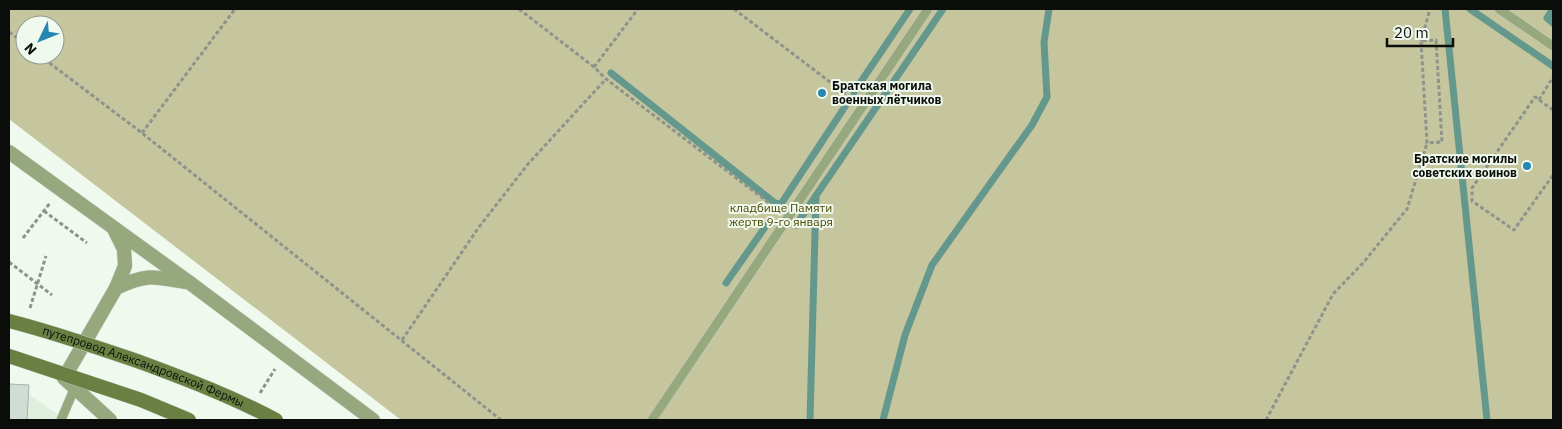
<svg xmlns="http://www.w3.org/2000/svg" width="1562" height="429" font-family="'IBM Plex Sans',sans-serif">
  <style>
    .built { fill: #dfefde }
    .green { fill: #c6c69e; fill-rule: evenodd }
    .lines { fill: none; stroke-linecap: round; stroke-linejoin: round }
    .stream { stroke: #65988c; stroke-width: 7 }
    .building { fill: #cfddd5; stroke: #a6b3ac; filter: url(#shadow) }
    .service-casing { stroke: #cad3ca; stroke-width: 10 }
    .minor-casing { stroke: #cad3ca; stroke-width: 15 }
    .path { stroke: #8d948c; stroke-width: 3; stroke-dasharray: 4 2.5; stroke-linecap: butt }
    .service { stroke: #97a77e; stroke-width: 9 }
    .minor { stroke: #97a77e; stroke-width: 14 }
    .secondary-bridge-casing { stroke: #cad3ca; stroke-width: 15; stroke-linecap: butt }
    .secondary-bridge { stroke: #6a8042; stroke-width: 14 }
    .poi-dot { fill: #2886b2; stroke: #eff9ee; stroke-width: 2 }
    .labels { text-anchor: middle; stroke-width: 4; stroke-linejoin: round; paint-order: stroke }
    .poi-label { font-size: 12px; font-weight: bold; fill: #0a0d0a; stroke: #eff9ee; text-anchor: start }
    .park-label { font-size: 12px; fill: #4a4801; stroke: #eff9ee }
    .street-label { font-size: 12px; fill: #0a0d0a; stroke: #eff9ee }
  </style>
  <defs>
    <filter id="shadow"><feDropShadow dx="-4.5" dy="4.5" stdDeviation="1" flood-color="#0004"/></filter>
  </defs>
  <rect width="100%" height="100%" fill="#eff9ee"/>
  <polygon class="built" points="9,389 24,391 66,420 9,420"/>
  <path class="green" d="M9,9H1553V420H401L9,119ZM25,25H55V55H25Z"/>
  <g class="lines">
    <g class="stream">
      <polyline points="1445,9 1487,420"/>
      <polyline points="1470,9 1553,66"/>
      <polyline points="1553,9 1547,18 1553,23"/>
      <polyline points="611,73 775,203 781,204 846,105"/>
      <polyline points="854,92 910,9"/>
      <polyline points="796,225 943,9"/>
      <polyline points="726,283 770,220"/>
      <polyline points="810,420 816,196"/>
      <polyline points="883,420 905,335 932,265 1032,125 1047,97 1044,42 1049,9"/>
    </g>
  </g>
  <polygon class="building" points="9,384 29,385 27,420 9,420"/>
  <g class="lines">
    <defs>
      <g id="service">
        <polyline points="1499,9 1553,46"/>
        <polyline points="61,420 75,387"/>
        <polyline points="652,420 928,9"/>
      </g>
      <g id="minor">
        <polyline points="9,152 190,283 373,420"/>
        <path d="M116,288C146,274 153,276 185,282"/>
        <polyline points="110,420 64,378 116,288 125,266 124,249 115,231"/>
      </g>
    </defs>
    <use href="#service" class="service-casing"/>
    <use href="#minor" class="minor-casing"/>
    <g class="path">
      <polyline points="519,9 594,67 606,79 777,209"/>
      <polyline points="734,9 851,98"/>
      <polyline points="9,32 25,44"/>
      <polygon points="1436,40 1442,142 1427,143 1421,41"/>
      <polyline points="1421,41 1430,9"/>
      <polyline points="39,55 142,133 501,420"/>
      <polyline points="594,67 638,9"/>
      <polyline points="1539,100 1553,77"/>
      <polyline points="1553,110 1535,97 1472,188 1472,201 1514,230 1553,175"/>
      <polyline points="142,133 235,9"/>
      <polyline points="44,211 87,243"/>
      <polyline points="23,238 50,203"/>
      <polyline points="9,262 52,295"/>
      <polyline points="30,308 46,256"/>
      <polyline points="402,340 479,227 528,164 606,79"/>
      <polyline points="260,393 275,369"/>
      <polyline points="1266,420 1333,294 1363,263 1407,209 1427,143"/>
    </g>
    <use href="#service" class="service"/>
    <use href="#minor" class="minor"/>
    <defs>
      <g id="secondary-bridge">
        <path id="s1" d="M9,321C53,332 96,347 140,362C186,379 233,397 276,420"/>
        <polyline points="9,356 141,400 189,420"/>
      </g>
    </defs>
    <use href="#secondary-bridge" class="secondary-bridge-casing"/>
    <use href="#secondary-bridge" class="secondary-bridge"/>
  </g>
  <g class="poi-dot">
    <circle cx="822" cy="93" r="5"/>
    <circle cx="1527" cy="166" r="5"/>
  </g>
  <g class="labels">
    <g class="poi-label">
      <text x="832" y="90">Братская могила<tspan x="832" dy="14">военных лётчиков</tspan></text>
      <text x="1517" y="163" text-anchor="end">Братские могилы<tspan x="1517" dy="14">советских воинов</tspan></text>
    </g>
    <g class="park-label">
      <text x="781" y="212">кладбище Памяти<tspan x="781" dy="14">жертв 9-го января</tspan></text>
    </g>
    <g class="street-label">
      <text dy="4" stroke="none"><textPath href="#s1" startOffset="142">путепровод Александровской Фермы</textPath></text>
    </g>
  </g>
  <rect width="1562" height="429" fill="none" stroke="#0a0d0a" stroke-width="20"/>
  <g transform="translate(40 40) rotate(227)"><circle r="24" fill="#eff9ee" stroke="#939b93"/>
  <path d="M0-4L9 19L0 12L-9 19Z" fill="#2886b2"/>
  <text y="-8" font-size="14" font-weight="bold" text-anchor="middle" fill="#0a0d0a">N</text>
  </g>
  <path d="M1387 38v8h66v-8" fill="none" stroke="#0a0d0a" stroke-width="2.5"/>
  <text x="1394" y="38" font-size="15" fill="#0a0d0a" stroke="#eff9ee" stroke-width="4" paint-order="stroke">20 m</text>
</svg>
